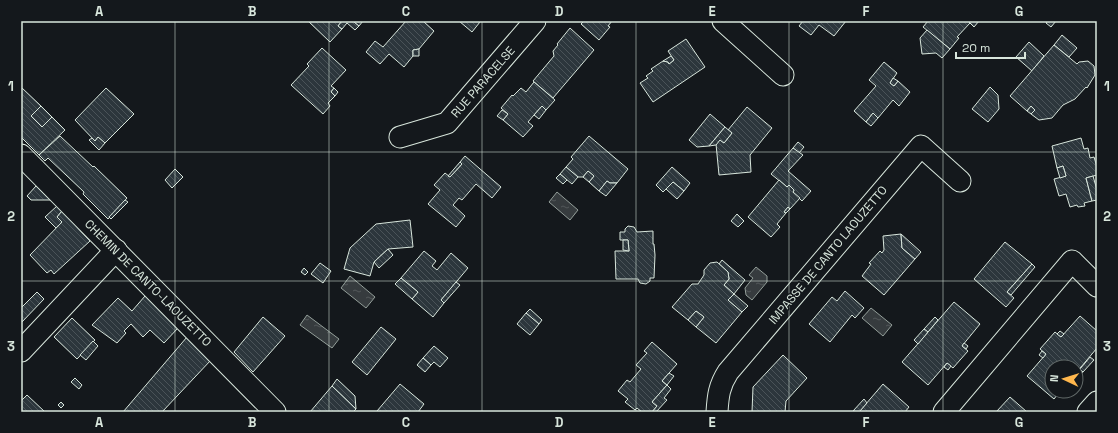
<svg xmlns="http://www.w3.org/2000/svg" width="1118" height="433" font-family="'Space Grotesk',sans-serif">
  <style>
    .water { fill: url(#water-ripples); stroke: #939e99 }
    .building { fill: url(#building-back-hatch); stroke: #d8e6dc }
    .lines { fill: none; stroke-linecap: round; stroke-linejoin: round }
    .street-casing { stroke: #d8e6dc; stroke-width: 23 }
    .street { stroke: #14181c; stroke-width: 21 }
    .grid { fill: none; stroke: #d8e6dc; stroke-width: 1; stroke-opacity: 0.55 }
    .labels { text-anchor: middle; stroke-width: 3; stroke-linejoin: round; paint-order: stroke }
    .street-label { font-size: 12px; fill: #d8e6dc; stroke: #14181c }
    .neatline { fill: none; stroke: #d8e6dc; stroke-width: 1.5 }
    .grid-label { font-size: 13px; text-anchor: middle; font-weight: bold; fill: #d8e6dc }
  </style>
  <defs>
    <pattern id="water-ripples" width="26" height="14" patternUnits="userSpaceOnUse"><rect width="26" height="14" fill="#363b3e"/><path d="M2 4q2-2 4 0t4 0M15 11q2-2 4 0t4 0" fill="none" stroke="#525759"/></pattern>
    <pattern id="building-back-hatch" width="6" height="6" patternUnits="userSpaceOnUse"><rect width="6" height="6" fill="#2c363c"/><path d="M-1 5l2 2M0 0l6 6M5-1l2 2" fill="none" stroke="#4a5358"/></pattern>
  </defs>
  <rect width="100%" height="100%" fill="#14181c"/>
  <g class="water">
    <polygon points="557,192 578,210 570,220 549,202"/>
    <polygon points="756,267 767,276 767,282 752,300 746,295 745,288 753,278 749,275"/>
    <polygon points="350,276 375,297 366,308 341,288"/>
    <polygon points="871,308 892,325 883,336 862,318"/>
    <polygon points="307,315 339,339 332,348 300,325"/>
  </g>
  <g class="building">
    <polygon points="308,21 342,21 338,26 342,29 330,42"/>
    <polygon points="342,21 353,21 359,26 355,30 347,23 342,29 338,26"/>
    <polygon points="353,21 363,21 359,26"/>
    <polygon points="406,21 423,21 434,31 419,49 413,50 413,56 404,67 389,54 380,64 366,52 375,41 383,47"/>
    <polygon points="459,21 479,21 480,22 472,32"/>
    <polygon points="584,21 612,21 608,26 610,27 599,40 581,24"/>
    <polygon points="803,21 846,21 834,36 819,25 811,35 799,26"/>
    <polygon points="928,21 968,21 970,23 957,37 959,38 950,49 923,27"/>
    <polygon points="968,21 979,21 974,27"/>
    <polygon points="1047,21 1056,21 1051,27 1046,23"/>
    <polygon points="570,28 594,50 553,98 533,81 554,56 553,51 558,45 557,44"/>
    <polygon points="927,30 950,49 942,58 936,53 922,54 920,38"/>
    <polygon points="1062,35 1077,48 1069,57 1054,45"/>
    <polygon points="686,39 705,67 653,102 640,83 648,78 646,76 653,71 651,69 663,61 668,62 669,64 674,60 668,51"/>
    <polygon points="1029,42 1044,56 1032,71 1016,57"/>
    <polygon points="1054,45 1077,64 1079,62 1088,61 1094,66 1095,75 1087,88 1086,87 1075,99 1063,105 1052,118 1039,120 1031,114 1035,110 1031,106 1027,111 1010,96"/>
    <polygon points="322,48 346,70 331,86 334,88 331,92 335,96 328,103 330,106 323,114 291,85 309,66 307,64"/>
    <polygon points="419,49 419,56 413,56 413,50"/>
    <polygon points="671,56 674,60 669,64 668,62 663,61"/>
    <polygon points="884,62 897,73 890,83 894,86 898,81 910,92 899,106 893,100 878,118 873,113 866,122 854,111 876,86 869,80"/>
    <polygon points="893,78 898,81 894,86 890,83"/>
    <polygon points="534,82 555,100 546,110 542,106 534,115 528,122 533,126 523,137 503,120 508,114 501,108 512,95 513,96 521,88 526,92"/>
    <polygon points="21,87 41,106 31,116 42,127 52,117 65,130 39,155 21,137"/>
    <polygon points="990,87 998,95 999,109 988,122 972,109"/>
    <polygon points="106,88 134,114 105,143 98,137 95,141 75,120"/>
    <polygon points="334,88 338,92 335,96 331,92"/>
    <polygon points="41,106 52,117 42,127 31,116"/>
    <polygon points="542,106 546,110 539,119 534,115"/>
    <polygon points="1031,106 1035,110 1031,114 1027,111"/>
    <polygon points="747,107 772,128 750,155 751,172 719,175 716,144 720,140 724,143 732,133 728,130"/>
    <polygon points="502,110 508,114 503,120 497,116"/>
    <polygon points="873,113 878,118 871,126 866,122"/>
    <polygon points="710,114 725,127 709,146 697,147 689,140"/>
    <polygon points="725,127 732,133 724,143 720,140 716,145 709,146"/>
    <polygon points="60,136 93,167 94,166 127,198 108,219 83,194 84,192 48,158 45,161 39,155"/>
    <polygon points="589,136 628,169 617,183 610,183 607,181 599,191 589,182 594,176 588,171 583,177 578,177 566,167 573,159 571,157"/>
    <polygon points="98,137 105,143 99,150 89,140 92,138 95,141"/>
    <polygon points="1081,138 1084,149 1088,148 1090,158 1094,157 1097,167 1097,175 1086,178 1092,201 1084,203 1085,206 1078,207 1077,205 1070,207 1066,194 1059,196 1054,179 1066,176 1063,166 1057,168 1052,146"/>
    <polygon points="798,142 804,147 799,153 793,148"/>
    <polygon points="793,148 803,155 788,171 811,191 802,201 793,192 794,190 789,185 787,187 771,174"/>
    <polygon points="465,156 501,187 492,198 476,184 462,200 459,198 453,205 465,216 456,227 428,204 440,190 434,185 445,173 450,177 462,164 460,162"/>
    <polygon points="460,162 462,164 450,177 448,176"/>
    <polygon points="1063,166 1066,176 1060,178 1057,168"/>
    <polygon points="566,167 578,177 572,184 560,174"/>
    <polygon points="672,167 690,183 684,191 673,182 663,192 656,185"/>
    <polygon points="175,169 183,177 172,188 165,180"/>
    <polygon points="588,171 594,176 589,182 583,177"/>
    <polygon points="560,174 567,180 563,184 556,178"/>
    <polygon points="1093,176 1097,190 1097,200 1092,201 1086,178"/>
    <polygon points="779,180 787,187 789,185 794,190 793,192 800,198 790,209 788,207 784,212 786,213 777,224 780,227 771,237 748,217"/>
    <polygon points="607,181 610,183 617,183 606,196 599,191"/>
    <polygon points="673,182 684,191 677,199 666,189"/>
    <polygon points="36,186 48,198 51,200 31,200 27,196"/>
    <polygon points="125,200 128,202 111,219 109,217"/>
    <polygon points="57,206 62,211 57,217 62,222 56,228 45,217"/>
    <polygon points="788,207 790,209 786,213 784,212"/>
    <polygon points="62,211 90,241 54,274 51,270 47,273 30,255 62,222 57,217"/>
    <polygon points="737,214 744,221 738,227 731,221"/>
    <polygon points="410,220 413,247 388,249 374,262 370,276 344,269 350,248 376,224"/>
    <polygon points="628,226 634,227 637,232 653,231 653,244 654,244 655,255 654,278 650,278 650,281 646,284 640,283 638,279 616,279 615,251 629,251 628,240 620,240 620,232 625,232 625,229"/>
    <polygon points="901,234 902,248 915,259 884,295 862,276 871,264 869,263 880,251 882,253 884,250 883,236"/>
    <polygon points="901,234 921,252 915,259 902,248"/>
    <polygon points="623,240 628,240 629,251 623,250"/>
    <polygon points="1005,242 1032,264 1007,292 1014,298 1006,307 974,279"/>
    <polygon points="388,249 393,255 379,268 374,262"/>
    <polygon points="424,251 436,261 432,266 437,270 451,253 468,268 441,300 444,303 433,317 412,299 418,292 401,278"/>
    <polygon points="722,260 745,280 734,294 724,285 729,279 728,272 719,264"/>
    <polygon points="717,262 728,272 729,279 724,285 734,294 728,300 742,312 716,343 696,327 704,317 696,311 688,320 672,307 692,284 698,284 704,275 704,270 710,263"/>
    <polygon points="320,263 331,271 323,283 311,274"/>
    <polygon points="1032,264 1035,267 1011,295 1007,292"/>
    <polygon points="304,268 308,272 305,275 301,272"/>
    <polygon points="401,278 418,292 412,299 395,284"/>
    <polygon points="456,282 460,285 444,303 441,300"/>
    <polygon points="845,291 864,308 855,318 852,315 830,342 809,324 832,297 837,301"/>
    <polygon points="37,292 44,299 21,323 21,308"/>
    <polygon points="734,294 748,306 742,312 728,300"/>
    <polygon points="145,296 178,328 164,343 150,330 143,337 131,324 124,331 126,333 117,343 92,325 118,298 132,311"/>
    <polygon points="954,302 980,324 962,346 968,351 953,368 947,363 928,385 902,362"/>
    <polygon points="530,309 542,320 539,324 526,313"/>
    <polygon points="696,311 704,317 696,327 688,320"/>
    <polygon points="526,313 539,324 530,335 517,324"/>
    <polygon points="1080,316 1097,331 1097,348 1076,373 1076,367 1052,367 1052,391 1060,391 1054,399 1027,376 1046,354 1040,349 1055,332 1061,337"/>
    <polygon points="263,317 285,336 253,372 234,352"/>
    <polygon points="935,317 938,320 928,332 924,329"/>
    <polygon points="72,318 95,340 77,359 54,337"/>
    <polygon points="381,327 396,339 367,375 352,362"/>
    <polygon points="924,329 928,332 918,344 914,340"/>
    <polygon points="1060,331 1064,334 1061,337 1057,334"/>
    <polygon points="187,337 211,360 162,412 123,412"/>
    <polygon points="93,341 98,346 86,360 80,355"/>
    <polygon points="652,342 677,364 662,381 667,385 652,402 657,406 652,412 642,412 637,408 635,410 625,402 628,399 618,391 627,380 630,382 641,369 636,365 647,353 644,351"/>
    <polygon points="964,343 968,346 966,349 962,346"/>
    <polygon points="434,346 448,358 440,367 434,362 431,365 423,358"/>
    <polygon points="1042,351 1046,354 1043,358 1039,355"/>
    <polygon points="783,355 807,378 786,401 785,412 752,412 753,387"/>
    <polygon points="1090,357 1094,360 1083,372 1080,369"/>
    <polygon points="423,358 431,365 425,372 417,365"/>
    <polygon points="947,363 951,366 948,370 944,367"/>
    <polygon points="1080,369 1083,372 1076,380 1076,373"/>
    <polygon points="669,373 674,376 667,385 662,381"/>
    <polygon points="75,378 82,385 79,389 71,382"/>
    <polygon points="337,379 355,396 356,409 332,386"/>
    <polygon points="400,384 424,404 418,412 379,412 377,411"/>
    <polygon points="883,384 909,407 905,412 859,412"/>
    <polygon points="667,385 671,389 664,398 667,400 656,412 652,412 657,406 652,402"/>
    <polygon points="332,386 356,409 353,412 310,412"/>
    <polygon points="27,395 45,412 21,412 21,401"/>
    <polygon points="1010,397 1027,412 996,412"/>
    <polygon points="864,399 867,403 859,412 853,411"/>
    <polygon points="61,402 64,405 61,408 58,405"/>
  </g>
  <g class="lines">
    <defs>
      <g id="street">
        <polyline points="723,21 783,75"/>
        <polyline points="400,137 447,123 535,21"/>
        <polyline points="21,155 275,412"/>
        <polyline points="21,351 116,250"/>
        <path d="M717,412C718,396 719,386 728,372L921,146L960,181"/>
        <polyline points="944,412 1072,261 1097,286"/>
        <polyline points="1088,412 1097,402"/>
      </g>
    </defs>
    <use href="#street" class="street-casing"/>
    <use href="#street" class="street"/>
  </g>
  <path class="grid" d="M175,21V412M329,21V412M482,21V412M636,21V412M789,21V412M943,21V412M21,152H1097M21,281H1097"/>
  <g class="labels">
    <g class="street-label">
      <text transform="translate(483 82) rotate(-49)" y="4">RUE PARACELSE</text>
      <text transform="translate(828 255) rotate(-50)" y="4">IMPASSE DE CANTO LAOUZETTO</text>
      <text transform="translate(148 283) rotate(45)" y="4">CHEMIN DE CANTO-LAOUZETTO</text>
    </g>
  </g>
  <rect width="1118" height="433" fill="none" stroke="#14181c" stroke-width="44"/>
  <g transform="translate(1064 379) rotate(274)"><circle r="19" fill="#14181c" stroke="#626a69"/>
  <path d="M0-3L7 15L0 10L-7 15Z" fill="#ffb74d"/>
  <text y="-6" font-size="11" font-weight="bold" text-anchor="middle" fill="#d8e6dc">N</text>
  </g>
  <path d="M956 52v6h69v-6" fill="none" stroke="#d8e6dc" stroke-width="2"/>
  <text x="962" y="52" font-size="12" fill="#d8e6dc" stroke="#14181c" stroke-width="3" paint-order="stroke">20 m</text>
  <rect x="22" y="22" width="1074" height="389" class="neatline"/>
  <g class="grid-label">
    <text x="99" y="16">A</text>
    <text x="252" y="16">B</text>
    <text x="406" y="16">C</text>
    <text x="559" y="16">D</text>
    <text x="712" y="16">E</text>
    <text x="866" y="16">F</text>
    <text x="1019" y="16">G</text>
    <text x="11" y="91">1</text>
    <text x="1107" y="91">1</text>
    <text x="11" y="221">2</text>
    <text x="1107" y="221">2</text>
    <text x="11" y="351">3</text>
    <text x="1107" y="351">3</text>
    <text x="99" y="427">A</text>
    <text x="252" y="427">B</text>
    <text x="406" y="427">C</text>
    <text x="559" y="427">D</text>
    <text x="712" y="427">E</text>
    <text x="866" y="427">F</text>
    <text x="1019" y="427">G</text>
  </g>
</svg>
